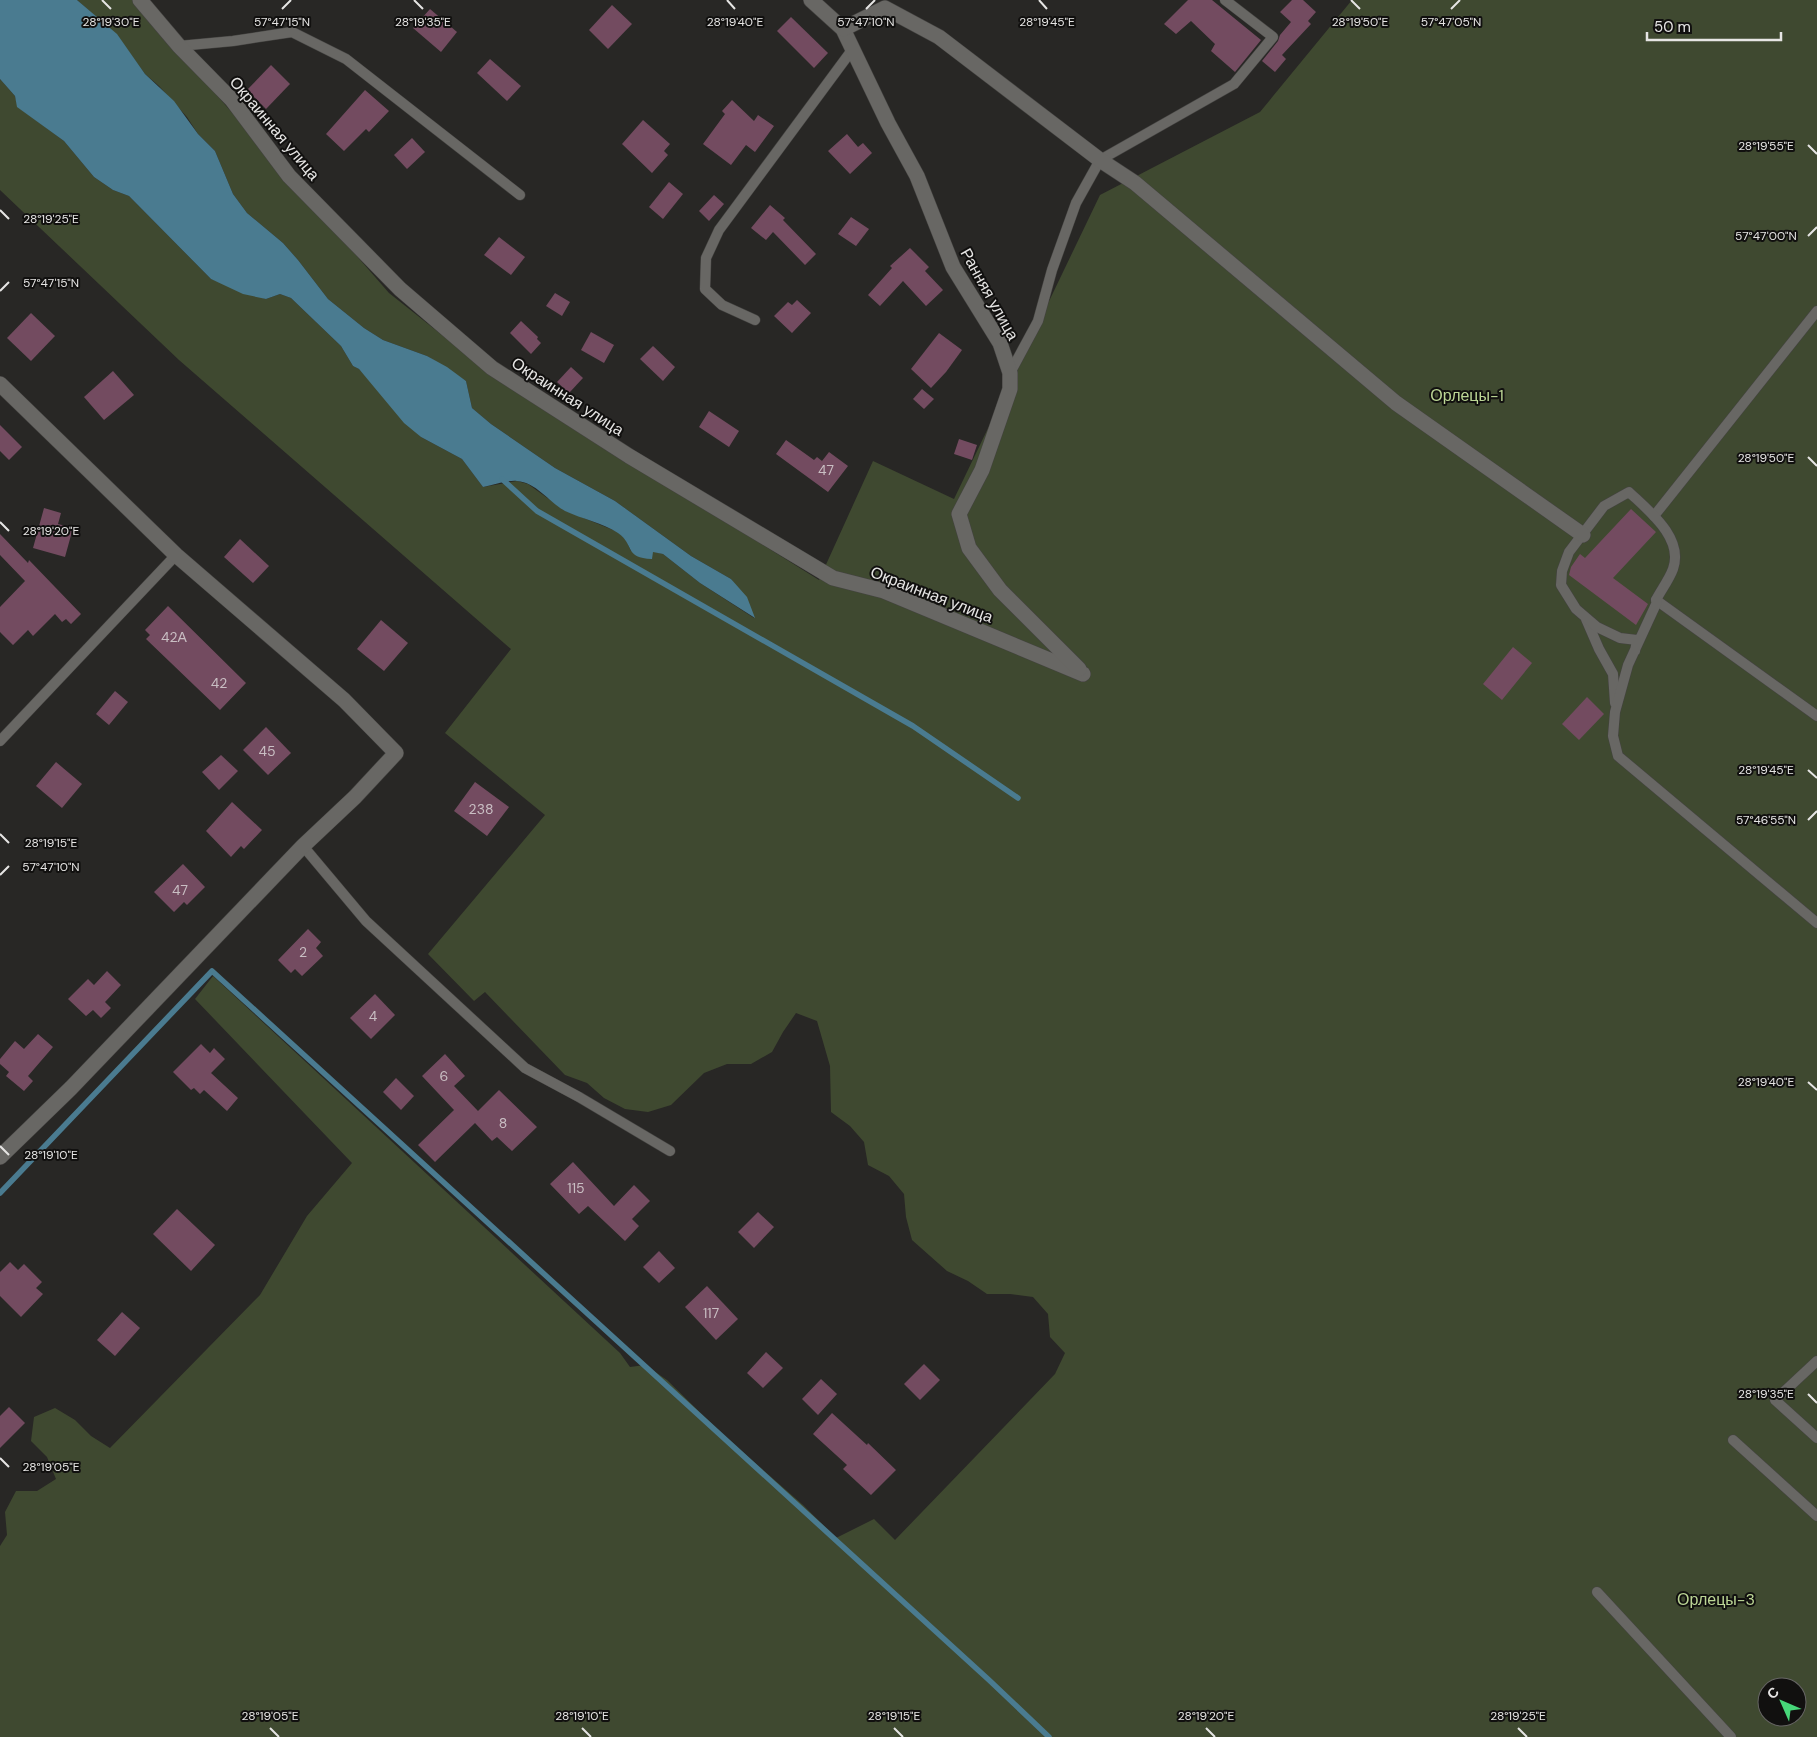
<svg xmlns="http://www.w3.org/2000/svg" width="1817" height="1737" font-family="'DM Sans',sans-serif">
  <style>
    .green { fill: #3f4930; fill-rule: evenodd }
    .water { fill: #4a7b90 }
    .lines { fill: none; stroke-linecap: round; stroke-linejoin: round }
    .stream { stroke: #4a7b90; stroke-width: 5.5 }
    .building { fill: #734b60 }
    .service-casing { stroke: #444341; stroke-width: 11 }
    .minor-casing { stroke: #444341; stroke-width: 16 }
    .service { stroke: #686764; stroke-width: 10 }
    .minor { stroke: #686764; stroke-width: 15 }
    .ticks { fill: none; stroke: #e6e5e4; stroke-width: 2 }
    .labels { text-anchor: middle; stroke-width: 4; stroke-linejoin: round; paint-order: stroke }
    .number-label { font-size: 14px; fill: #c9bec3 }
    .street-label { font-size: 16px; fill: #e6e5e4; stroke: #11100f }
    .park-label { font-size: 16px; fill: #bcd695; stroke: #11100f }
    .ticks-label { font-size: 12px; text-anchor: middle; fill: #e6e5e4; stroke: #11100f; stroke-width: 4; stroke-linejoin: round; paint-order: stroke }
  </style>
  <rect width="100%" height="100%" fill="#282725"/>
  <path class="green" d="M77,0H134L389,293L490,373L819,580L873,461L954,499L1100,195L1260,112L1352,0H1817V1737H0V1546L7,1535L5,1512L16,1491H37L56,1479L47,1457L31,1441L34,1417L55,1408L75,1420L91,1436L110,1448L260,1295L307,1216L352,1163L195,999L213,976L620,1353L630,1367L645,1365L667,1380L720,1432L803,1505L836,1538L874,1519L895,1540L1055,1374L1065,1353L1050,1337L1048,1314L1033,1297L1010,1294H987L968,1281L947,1271L912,1240L906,1217L904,1194L889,1176L868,1165L864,1142L850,1126L831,1112L830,1066L817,1021L796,1013L783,1032L772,1052L751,1064H727L704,1073L671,1105L648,1112L625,1109L604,1098L587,1083L565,1075L485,992L474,1001L428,954L545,815L445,733L511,649L179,360L0,190V79L15,96L18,107L64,141L94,177L113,190L129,196L211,279L266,299L280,294L291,298L341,346L353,366L359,369L421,437L462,459L483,487L517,481L528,484L564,510L618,532L626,540L631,551H652L663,554L700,583L754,618L731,579L691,556L615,501L555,468L491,424L472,408L466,381L427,356L383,340L364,328L328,299L298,260L283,243L247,213L233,194L215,151L198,134L187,117L159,86L145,74L116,34ZM1767,1687H1797V1717H1767Z"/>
  <path class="water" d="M0,0H77L117,34L145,74L174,101L198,134L215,151L233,194L247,213L283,243L298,260L328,299L364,328L383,340L427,356L447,367L466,381L472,408L491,424L555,468L615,501L691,556L731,579L747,597L755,618L700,583L663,554L653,552L652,559C624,558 635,545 618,533C603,523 582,519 565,511C550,503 536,482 517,481C507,480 494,485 483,487L462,459L421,437L404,423L359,369L353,366L341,346L291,298L280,294L266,299L243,294L211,279L129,196L113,190L94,177L64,141L17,107L15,96L0,79Z"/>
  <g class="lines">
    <g class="stream">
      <polyline points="502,479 537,511 913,726 1018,798"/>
      <polyline points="0,1193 212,971 989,1680 1049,1737"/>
    </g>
  </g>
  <g class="building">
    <polygon points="1188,0 1212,0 1261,40 1235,72 1211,51 1215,44 1191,21 1176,34 1164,24"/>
    <polygon points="1292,0 1303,0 1316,12 1308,21 1311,24 1282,55 1286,59 1275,72 1262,61 1278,41 1280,35 1291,22 1280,12"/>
    <polygon points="612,5 632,24 608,49 589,30"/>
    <polygon points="430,9 457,32 441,52 413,28"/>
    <polygon points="791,17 828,53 814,68 777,31"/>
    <polygon points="490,59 521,86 507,101 477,73"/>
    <polygon points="271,65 290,84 266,109 247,90"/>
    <polygon points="365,90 389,111 369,132 366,129 344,151 326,134"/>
    <polygon points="732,100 754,121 758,115 774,126 755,152 746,145 731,165 703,144 725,114 722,111"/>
    <polygon points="643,120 670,144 664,151 668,155 652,173 622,144"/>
    <polygon points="847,134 858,147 863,143 872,153 850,174 828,151"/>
    <polygon points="412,138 425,152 407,169 394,155"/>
    <polygon points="669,182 683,194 663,219 649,207"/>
    <polygon points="714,195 724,204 709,221 699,211"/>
    <polygon points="770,205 785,218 783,220 816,254 805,265 773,232 766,240 751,228"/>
    <polygon points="851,217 869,229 856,246 838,234"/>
    <polygon points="499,237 525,257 511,275 484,255"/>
    <polygon points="910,248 929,267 925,271 943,290 926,306 903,281 880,306 868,295 892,268 890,266"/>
    <polygon points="555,293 570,302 562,316 546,306"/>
    <polygon points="797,300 811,313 792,333 774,316 788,302 792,305"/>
    <polygon points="31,313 55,336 31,361 7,338"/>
    <polygon points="521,321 538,337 537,339 541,343 531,354 510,333"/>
    <polygon points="591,332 614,345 604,363 581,350"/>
    <polygon points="939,333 962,350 946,372 931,388 911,369"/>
    <polygon points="653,346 675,367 663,381 640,359"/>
    <polygon points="571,367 583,378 569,393 557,382"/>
    <polygon points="113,371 134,395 104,420 84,397"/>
    <polygon points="922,389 934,399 924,409 913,399"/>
    <polygon points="709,411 739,431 729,447 699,427"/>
    <polygon points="0,425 22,447 9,460 0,451"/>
    <polygon points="959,439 977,445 972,460 954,454"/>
    <polygon points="786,440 814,460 817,457 822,461 829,452 848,466 828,492 776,454"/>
    <polygon points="44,508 61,513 58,524 73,528 65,557 33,548"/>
    <polygon points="1631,509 1656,532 1613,578 1648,604 1636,625 1569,575 1571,567 1580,554 1585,558"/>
    <polygon points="0,534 28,563 29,560 81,614 71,624 66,619 62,622 55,614 33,636 28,630 13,645 0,632 0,607 25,581 0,555"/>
    <polygon points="240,539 269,566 253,583 224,557"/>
    <polygon points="168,606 246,683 220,710 146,639 150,635 145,630"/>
    <polygon points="381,620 408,643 384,671 357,649"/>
    <polygon points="1513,647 1532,663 1502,700 1483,684"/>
    <polygon points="115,691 128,702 109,725 96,714"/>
    <polygon points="1587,697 1604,714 1579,740 1562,724"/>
    <polygon points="266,727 291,753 268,775 243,750"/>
    <polygon points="221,755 238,771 219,790 202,772"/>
    <polygon points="56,762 82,784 62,808 36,786"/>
    <polygon points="475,782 509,807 487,836 454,811"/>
    <polygon points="232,802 262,830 244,849 241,846 231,857 206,831"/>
    <polygon points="183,864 205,887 187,905 184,902 174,912 154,892"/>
    <polygon points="308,929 321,942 316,948 323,956 302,976 295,969 291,973 278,960"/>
    <polygon points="107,971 121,985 105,1002 111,1008 101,1018 93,1010 86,1016 68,999 88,979 94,985"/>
    <polygon points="375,994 395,1015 371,1039 350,1018"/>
    <polygon points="38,1034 53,1047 28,1076 33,1081 24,1091 6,1076 9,1072 0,1064 0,1059 15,1041 24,1049"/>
    <polygon points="201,1044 210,1053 214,1048 225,1059 211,1073 238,1098 227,1111 204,1090 200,1094 194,1088 191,1090 173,1072"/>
    <polygon points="445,1054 465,1076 454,1086 478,1111 499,1090 537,1127 512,1151 497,1137 492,1141 475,1123 435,1162 418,1145 454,1110 422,1076"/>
    <polygon points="396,1078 414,1096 401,1110 383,1092"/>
    <polygon points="573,1162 614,1206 634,1185 650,1201 632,1219 639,1226 625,1241 588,1206 579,1214 550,1184"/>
    <polygon points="177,1209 215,1245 191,1271 153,1234"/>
    <polygon points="758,1212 774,1227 754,1248 738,1232"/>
    <polygon points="659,1251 675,1268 659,1283 643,1267"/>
    <polygon points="10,1262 18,1270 24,1264 42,1282 36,1288 43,1294 21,1317 0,1296 0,1272"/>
    <polygon points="707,1286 738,1319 716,1340 685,1307"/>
    <polygon points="122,1312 140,1328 115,1356 97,1340"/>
    <polygon points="766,1352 783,1368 763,1388 747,1373"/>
    <polygon points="924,1364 940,1380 920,1400 904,1384"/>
    <polygon points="821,1379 837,1394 818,1415 802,1399"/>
    <polygon points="9,1407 25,1423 0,1448 0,1416"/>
    <polygon points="832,1413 867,1445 868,1443 896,1470 871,1495 843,1469 847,1465 813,1434"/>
  </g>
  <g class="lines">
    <defs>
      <g id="service">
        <polyline points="179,46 233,41 292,32 346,59 520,195"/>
        <polyline points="755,320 722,305 705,289 706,258 719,230 852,50"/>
        <polyline points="1010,373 1038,321 1052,270 1076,203 1100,160 1234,84 1273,37 1225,0"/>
        <polyline points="1654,516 1817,311"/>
        <polyline points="1656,600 1817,716"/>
        <polyline points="1586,619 1599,649 1613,674 1615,703"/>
        <path d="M1635,651L1637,640L1620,638L1597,627L1576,609L1561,585L1562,571L1569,552L1604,506L1629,492C1649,511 1684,538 1673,569C1669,580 1661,590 1656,600L1657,602L1628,665L1615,712L1613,736L1618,756L1817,923"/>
        <polyline points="0,741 176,555"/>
        <polyline points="303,846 366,921 525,1068 579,1097 670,1151"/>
        <polyline points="1817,1361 1775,1400 1817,1438"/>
        <polyline points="1733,1440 1817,1516"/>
        <polyline points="1597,1592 1731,1737"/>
      </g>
      <g id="minor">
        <polyline points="140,0 179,46 232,100 289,176 400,289 492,368 629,456 833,578 884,591 1083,674"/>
        <polyline points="811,0 843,29 888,123 917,176 953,267 1000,343 1010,373 1010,389 982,470 959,514 969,548 1000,590 1079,669"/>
        <polyline points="843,29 885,8 939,37 1100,160 1135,183 1396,403 1583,535"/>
        <polyline points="0,384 176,555 344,700 396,753 355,797 303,846 71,1088 0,1157"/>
      </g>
    </defs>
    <use href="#service" class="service-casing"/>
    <use href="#minor" class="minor-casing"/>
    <use href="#service" class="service"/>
    <use href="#minor" class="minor"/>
  </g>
  <path class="ticks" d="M102,0L111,9M414,0L423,9M727,0L735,9M1039,0L1047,9M1351,0L1360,9M282,9L291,0M866,9L875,0M1451,9L1460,0M1808,145L1817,154M0,210L9,219M1808,236L1817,227M0,291L9,282M1808,457L1817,466M0,522L9,531M1808,770L1817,778M1808,820L1817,811M0,834L9,843M0,875L9,866M1808,1082L1817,1090M0,1146L9,1155M1808,1394L1817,1403M0,1458L9,1467M270,1728L279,1737M582,1728L591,1737M894,1728L903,1737M1206,1728L1215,1737M1518,1728L1527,1737"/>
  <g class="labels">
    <g class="number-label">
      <text x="826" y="475">47</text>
      <text x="174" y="642">42А</text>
      <text x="219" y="688">42</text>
      <text x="267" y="756">45</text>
      <text x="481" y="814">238</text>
      <text x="180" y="895">47</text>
      <text x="303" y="957">2</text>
      <text x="373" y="1021">4</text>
      <text x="444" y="1081">6</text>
      <text x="503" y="1128">8</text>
      <text x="576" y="1193">115</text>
      <text x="711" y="1318">117</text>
    </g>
    <g class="street-label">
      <text transform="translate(275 128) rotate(50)" y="6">Окраинная улица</text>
      <text transform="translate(990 294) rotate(61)" y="6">Ранняя улица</text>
      <text transform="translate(568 396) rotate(33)" y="6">Окраинная улица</text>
      <text transform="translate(932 594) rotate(21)" y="6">Окраинная улица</text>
    </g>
    <g class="park-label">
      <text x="1467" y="401">Орлецы-1</text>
      <text x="1716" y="1605">Орлецы-3</text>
    </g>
  </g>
  <g class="ticks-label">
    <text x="111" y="26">28°19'30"E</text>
    <text x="282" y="26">57°47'15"N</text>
    <text x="423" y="26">28°19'35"E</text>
    <text x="735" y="26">28°19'40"E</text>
    <text x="1047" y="26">28°19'45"E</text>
    <text x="1360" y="26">28°19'50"E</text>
    <text x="1451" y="26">57°47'05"N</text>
    <text x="866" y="26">57°47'10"N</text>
    <text x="1766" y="150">28°19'55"E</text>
    <text x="51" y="223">28°19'25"E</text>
    <text x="1766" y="240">57°47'00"N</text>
    <text x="51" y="287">57°47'15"N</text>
    <text x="1766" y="462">28°19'50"E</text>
    <text x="51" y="535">28°19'20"E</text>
    <text x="1766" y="774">28°19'45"E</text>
    <text x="1766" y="824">57°46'55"N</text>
    <text x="51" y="847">28°19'15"E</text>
    <text x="51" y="871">57°47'10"N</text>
    <text x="1766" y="1086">28°19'40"E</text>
    <text x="51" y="1159">28°19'10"E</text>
    <text x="1766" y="1398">28°19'35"E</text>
    <text x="51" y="1471">28°19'05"E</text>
    <text x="270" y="1720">28°19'05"E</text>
    <text x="582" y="1720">28°19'10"E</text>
    <text x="894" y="1720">28°19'15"E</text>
    <text x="1206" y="1720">28°19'20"E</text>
    <text x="1518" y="1720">28°19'25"E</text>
  </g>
  <g transform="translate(1782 1702) rotate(315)"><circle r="24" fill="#11100f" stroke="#666564"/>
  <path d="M0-4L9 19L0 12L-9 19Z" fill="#47d779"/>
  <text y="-8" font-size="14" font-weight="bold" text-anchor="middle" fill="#e6e5e4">С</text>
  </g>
  <path d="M1647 32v8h134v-8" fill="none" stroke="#e6e5e4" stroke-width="2.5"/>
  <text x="1654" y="32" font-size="15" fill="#e6e5e4" stroke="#11100f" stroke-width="4" paint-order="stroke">50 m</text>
</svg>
